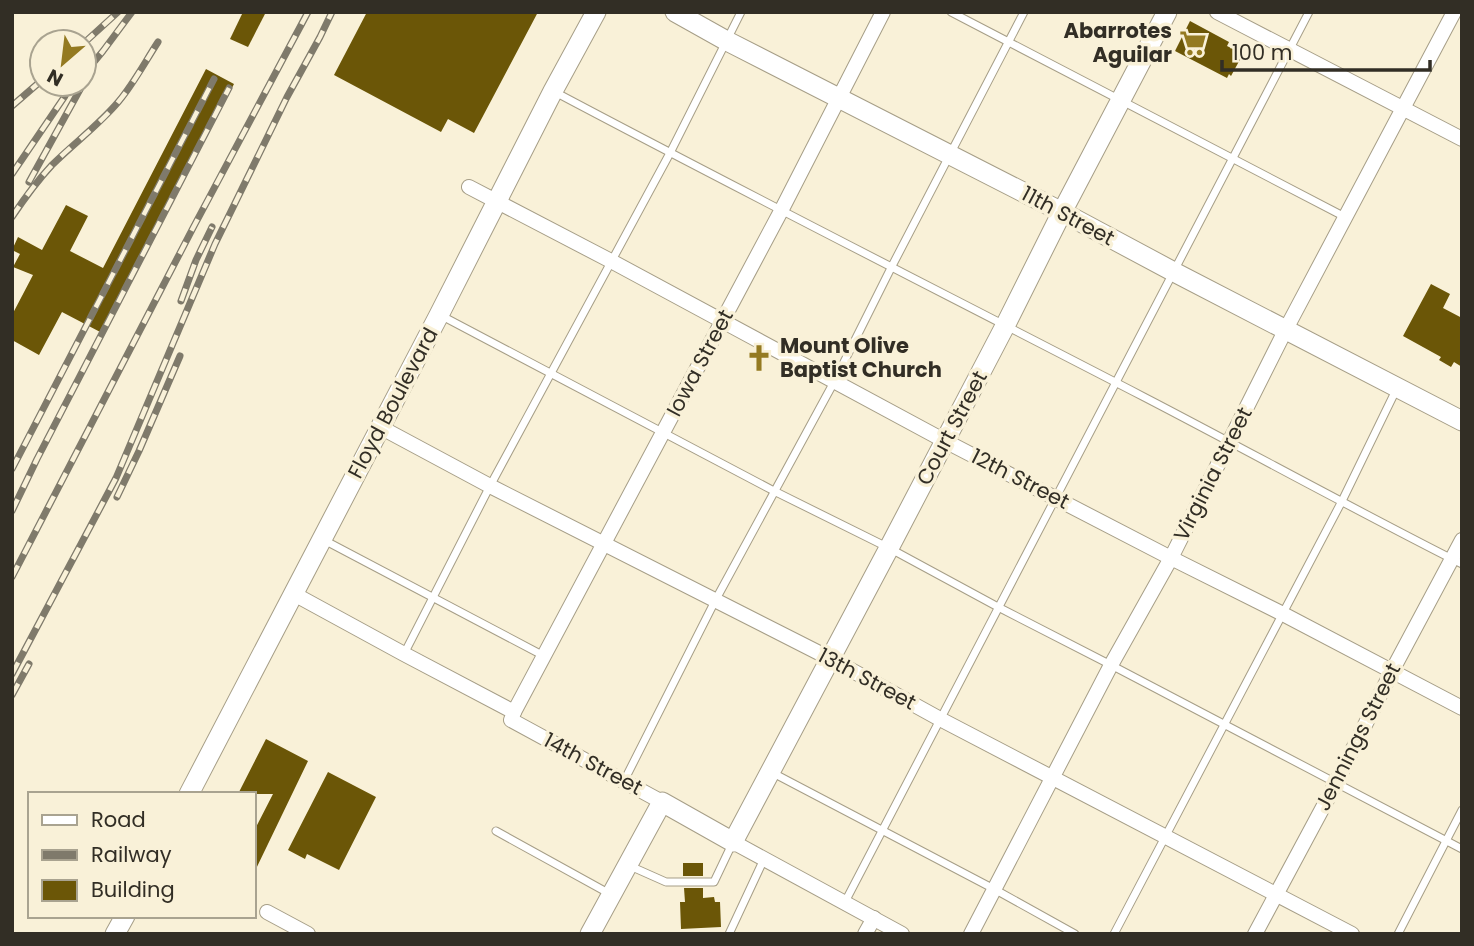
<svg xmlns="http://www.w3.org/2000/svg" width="1474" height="946" font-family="Poppins,sans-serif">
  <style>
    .building { fill: #6b5607 }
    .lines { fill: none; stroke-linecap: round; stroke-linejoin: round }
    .lane-casing { stroke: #a69e87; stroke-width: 9 }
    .street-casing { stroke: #a69e87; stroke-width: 16 }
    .secondary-casing { stroke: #a69e87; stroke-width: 21 }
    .lane { stroke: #fff; stroke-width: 7 }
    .street { stroke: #fff; stroke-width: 14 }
    .secondary { stroke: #fff; stroke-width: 19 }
    .rail-casing { stroke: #7f7a6b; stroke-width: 7 }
    .rail { stroke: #f9f1d8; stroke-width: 4.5; stroke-dasharray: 13; stroke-linecap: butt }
    .labels { text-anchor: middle; stroke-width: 7; stroke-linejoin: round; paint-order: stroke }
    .poi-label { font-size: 21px; font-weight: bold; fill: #322e25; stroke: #f9f1d8; text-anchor: end }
    .street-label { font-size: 21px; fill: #322e25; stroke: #f9f1d8 }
  </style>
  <rect width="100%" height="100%" fill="#f9f1d8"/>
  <g class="building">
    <polygon points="243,12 266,12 248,47 230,39"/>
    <polygon points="367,12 538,12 474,133 448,119 441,132 334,75"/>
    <polygon points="1190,21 1229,42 1227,46 1243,54 1231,76 1229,74 1227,78 1175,51"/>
    <polygon points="206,69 234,84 104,334 62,312 39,355 12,340 12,315 33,275 13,267 20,254 12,250 18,237 42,250 66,205 88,216 70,251 103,268"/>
    <polygon points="1431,284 1450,294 1443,308 1462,318 1462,367 1454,362 1451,367 1439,360 1441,357 1403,336"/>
    <polygon points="266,739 308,761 254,873 254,831 273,794 238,794"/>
    <polygon points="328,772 376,797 339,870 307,854 305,859 288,850"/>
    <rect x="683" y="863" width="20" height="13"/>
    <polygon points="684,888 703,888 703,898 714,897 715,902 720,902 721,927 681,929 680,902 685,902"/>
  </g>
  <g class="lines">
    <defs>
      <g id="lane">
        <polyline points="951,12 1345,217"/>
        <path d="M553,91C749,195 947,295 1144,397C1250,452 1355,510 1462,564"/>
        <polyline points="442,316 774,491 889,548 998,607 1111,665 1462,849"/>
        <polyline points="322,539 544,656"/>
        <polyline points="404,654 490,486 670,153 741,12"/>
        <polyline points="773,773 994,889 1075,934"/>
        <polyline points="624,781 715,601 834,382 892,266 1024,12"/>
        <polyline points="496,831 610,894"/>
        <polyline points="630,866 666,882 714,882 733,842"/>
        <polyline points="845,902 1309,12"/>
        <polyline points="729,934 764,859"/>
        <polyline points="1114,934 1342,501 1397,388"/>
        <polyline points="1398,934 1462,810"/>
      </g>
      <g id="street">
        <polyline points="1217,12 1462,139"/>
        <polyline points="469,187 611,261 945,441 1171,558 1281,613 1462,708"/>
        <polyline points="380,427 490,486 831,659 940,719 1352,934"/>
        <polyline points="294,594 404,654 514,712 511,720 662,802"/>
        <polyline points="514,712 781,211 883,12"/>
        <polyline points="733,842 902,934"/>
        <polyline points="267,912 308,934"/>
        <polyline points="865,934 874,918"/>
        <polyline points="971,934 1111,665 1171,558 1286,329 1454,12"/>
        <polyline points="1255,934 1336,783 1392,671 1462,540"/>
      </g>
      <g id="secondary">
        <polyline points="675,12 725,40 1062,212 1174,272 1462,421"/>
        <polyline points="189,794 439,315 553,91 596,12"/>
        <polyline points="115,934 125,916"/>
        <polyline points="590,934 662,802 733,842 889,548 1005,326 1062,212 1167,12"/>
      </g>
    </defs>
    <use href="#lane" class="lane-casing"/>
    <use href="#street" class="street-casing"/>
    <use href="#secondary" class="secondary-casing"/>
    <use href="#lane" class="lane"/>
    <use href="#street" class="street"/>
    <use href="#secondary" class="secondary"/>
    <defs>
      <g id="rail">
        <polyline points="84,43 118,12"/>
        <polyline points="84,74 103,51 132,12"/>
        <polyline points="12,106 42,80"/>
        <polyline points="12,174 65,96"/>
        <polyline points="29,182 83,84"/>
        <path d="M12,217C24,199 37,181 52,165C74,143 99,125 119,101C134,83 145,62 158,42"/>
        <polyline points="181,301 196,260 212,227"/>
        <polyline points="12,469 214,79"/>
        <polyline points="117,497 139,451 180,356"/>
        <polyline points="12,511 37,459 229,88"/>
        <polyline points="12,577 194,226 308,12"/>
        <polyline points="12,674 116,478 215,244 287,97 320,37 332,12"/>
        <polyline points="12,695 29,664"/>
      </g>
    </defs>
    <use href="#rail" class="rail-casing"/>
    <use href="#rail" class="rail"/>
  </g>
  <defs>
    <symbol id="supermarket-bare" viewBox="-9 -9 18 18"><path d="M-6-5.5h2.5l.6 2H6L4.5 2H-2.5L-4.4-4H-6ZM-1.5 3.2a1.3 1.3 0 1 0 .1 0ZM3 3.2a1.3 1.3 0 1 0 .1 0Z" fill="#947a21" stroke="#f9f1d8" stroke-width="2.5" paint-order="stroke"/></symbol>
    <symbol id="church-bare" viewBox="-9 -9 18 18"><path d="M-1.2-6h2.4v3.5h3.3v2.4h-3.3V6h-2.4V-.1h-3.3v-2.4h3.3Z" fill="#947a21" stroke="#f9f1d8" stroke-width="2.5" paint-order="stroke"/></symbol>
  </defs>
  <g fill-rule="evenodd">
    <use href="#supermarket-bare" x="1174" y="24" width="38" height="38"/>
    <use href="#church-bare" x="740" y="339" width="38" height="38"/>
  </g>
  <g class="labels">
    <g class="poi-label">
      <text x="1172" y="38">Abarrotes<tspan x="1172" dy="24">Aguilar</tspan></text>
      <text x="780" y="353" text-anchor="start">Mount Olive<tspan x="780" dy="24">Baptist Church</tspan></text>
    </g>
    <g class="street-label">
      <text transform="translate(1068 216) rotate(28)" y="7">11th Street</text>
      <text transform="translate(700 363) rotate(-62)" y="7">Iowa Street</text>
      <text transform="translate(393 403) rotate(-62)" y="7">Floyd Boulevard</text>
      <text transform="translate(952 428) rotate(-62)" y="7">Court Street</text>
      <text transform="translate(1213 474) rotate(-63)" y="7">Virginia Street</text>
      <text transform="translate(1020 479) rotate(27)" y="7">12th Street</text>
      <text transform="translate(867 679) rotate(28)" y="7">13th Street</text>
      <text transform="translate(1358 737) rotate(-63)" y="7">Jennings Street</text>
      <text transform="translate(593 764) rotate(28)" y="7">14th Street</text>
    </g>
  </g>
  <rect width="1474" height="946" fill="none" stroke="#322e25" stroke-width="28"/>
  <rect x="28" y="792" width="228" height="126" fill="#f9f1d8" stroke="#a9a390" stroke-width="2"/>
  <rect x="42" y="815" width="35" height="10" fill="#ffffff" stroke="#a9a390" stroke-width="2"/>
  <text x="91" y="827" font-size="21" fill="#322e25">Road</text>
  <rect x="42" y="850" width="35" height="10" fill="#7f7a6b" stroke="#a9a390" stroke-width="2"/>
  <text x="91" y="862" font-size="21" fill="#322e25">Railway</text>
  <rect x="42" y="880" width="35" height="21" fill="#6b5607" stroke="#a9a390" stroke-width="2"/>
  <text x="91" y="897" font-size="21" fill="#322e25">Building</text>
  <g transform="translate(63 63) rotate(208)"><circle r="33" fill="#f9f1d8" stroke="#a9a390" stroke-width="2"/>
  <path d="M0-5L12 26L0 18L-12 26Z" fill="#947a21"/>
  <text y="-10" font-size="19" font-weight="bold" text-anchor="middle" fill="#322e25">N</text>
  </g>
  <path d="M1222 60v10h208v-10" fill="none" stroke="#322e25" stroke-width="3.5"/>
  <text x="1232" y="60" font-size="21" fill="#322e25" stroke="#f9f1d8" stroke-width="5" paint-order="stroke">100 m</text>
</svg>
